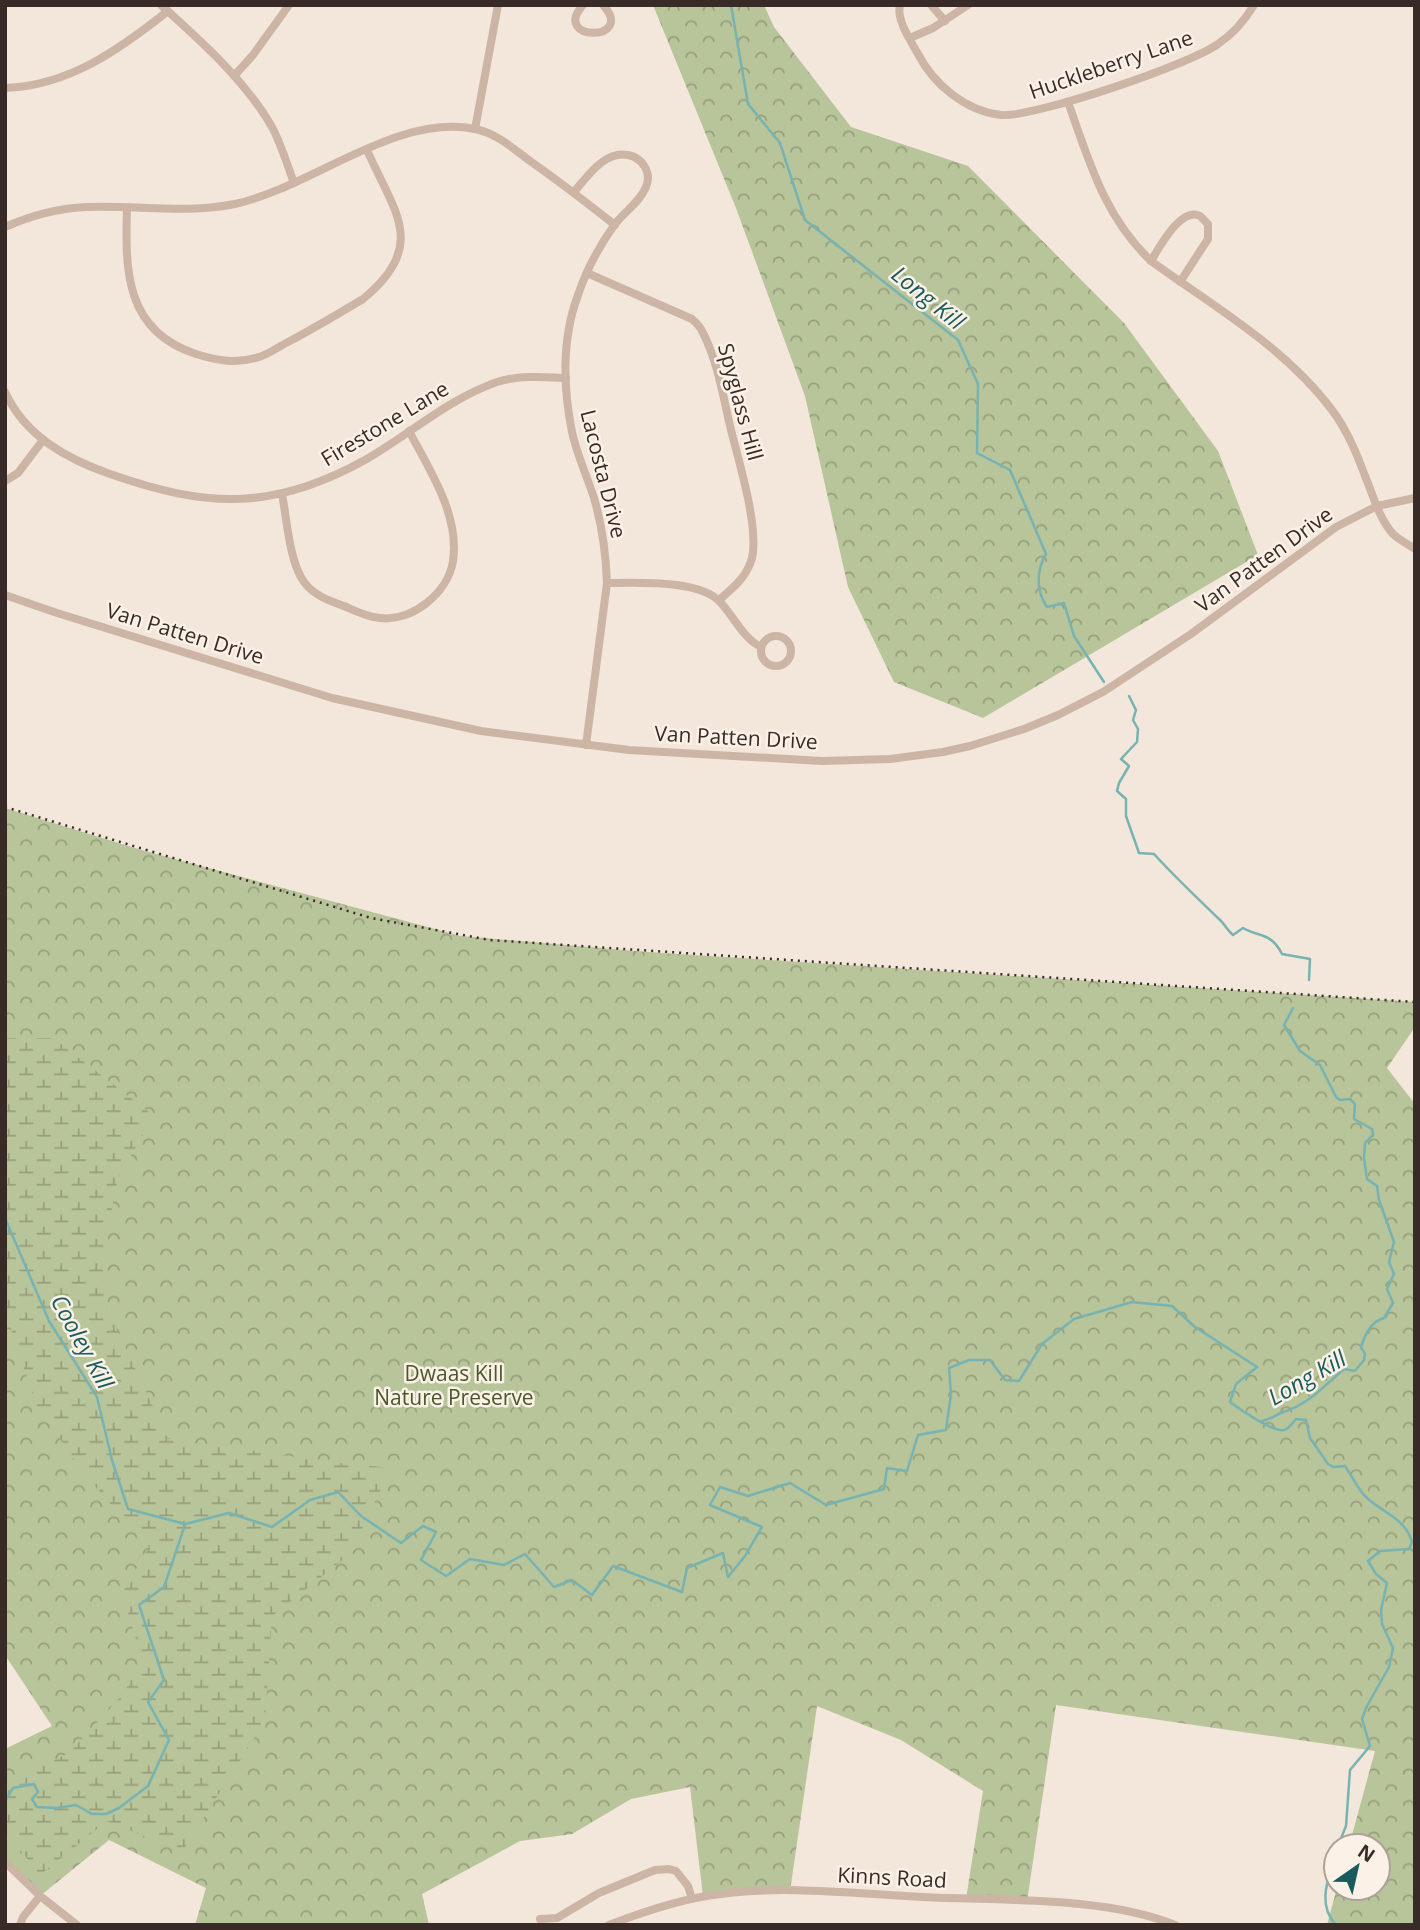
<svg xmlns="http://www.w3.org/2000/svg" width="1420" height="1930" font-family="'Open Sans',sans-serif">
  <style>
    .forest { fill: url(#forest-crowns) }
    .wetland { fill: url(#wetland-marsh) }
    .lines { fill: none; stroke-linecap: round; stroke-linejoin: round }
    .stream { stroke: #77b3b2; stroke-width: 2.5 }
    .minor { stroke: #ccb5a5; stroke-width: 8 }
    .rail { stroke: #382b27; stroke-width: 2.5; stroke-dasharray: 2 5; stroke-linecap: butt }
    .labels { text-anchor: middle; stroke-width: 5; stroke-linejoin: round; paint-order: stroke }
    .street-label { font-size: 21px; fill: #382b27; stroke: #fbf1e7 }
    .park-label { font-size: 21px; fill: #495829; stroke: #fbf1e7 }
    .water-label { font-size: 23px; font-style: italic; fill: #195b5c; stroke: #fbf1e7 }
  </style>
  <defs>
    <pattern id="forest-crowns" width="20" height="18" patternUnits="userSpaceOnUse" patternTransform="scale(1.75)"><rect width="20" height="18" fill="#b8c499"/><path d="M2 6a3 3 0 1 1 6 0M12 15a3 3 0 1 1 6 0" fill="none" stroke="#979f7d"/></pattern>
    <pattern id="wetland-marsh" width="20" height="14" patternUnits="userSpaceOnUse" patternTransform="scale(1.75)"><rect width="20" height="14" fill="#b8c499"/><path d="M1 5h8M5 5V1M11 12h8M15 12V8" fill="none" stroke="#979f7d"/></pattern>
  </defs>
  <rect width="100%" height="100%" fill="#f3e6da"/>
  <g class="forest">
    <polygon points="653,5 764,5 774,27 851,127 968,166 1124,323 1218,451 1258,555 983,718 894,682 848,587 805,396 736,208"/>
    <polygon points="5,808 138,849 461,936 647,952 1415,1002 1415,1027 1387,1068 1415,1104 1415,1925 1327,1925 1337,1888 1378,1888 1378,1846 1349,1846 1375,1751 1056,1705 1027,1902 966,1899 983,1791 901,1740 817,1706 790,1891 703,1896 690,1787 631,1799 572,1834 520,1841 422,1894 429,1925 195,1925 206,1888 109,1840 40,1896 5,1860 5,1749 52,1726 5,1655"/>
  </g>
  <polygon class="wetland" points="5,1038 53,1038 154,1116 118,1178 106,1238 103,1270 107,1308 168,1439 332,1462 391,1468 350,1554 272,1616 265,1721 182,1852 107,1821 40,1875 5,1830 5,1784 69,1753 123,1694 142,1659 122,1593 149,1547 84,1474 36,1404 5,1311"/>
  <g class="lines">
    <g class="stream">
      <path d="M731,5L748,104L780,143L805,220L958,340L978,384L977,453L1010,470L1046,554C1036,571 1036,591 1047,607L1064,603L1074,636L1104,682"/>
      <path d="M1129,696L1136,710L1133,720L1138,729L1137,742L1121,759L1129,766L1119,783L1117,791L1126,799V816L1139,853L1154,854C1175,877 1196,897 1218,918C1224,923 1227,930 1233,935L1243,928C1258,937 1271,932 1282,954L1310,959L1309,980"/>
      <path d="M5,1218L49,1321L97,1397L112,1460L128,1509L185,1524L229,1513L272,1527L310,1500L338,1492L361,1516L401,1543L423,1526L436,1532L421,1560L446,1576L470,1559L504,1565L525,1554L554,1587L572,1580L592,1595L613,1566L682,1592L687,1568L723,1553L728,1577L745,1556L762,1527L710,1505L720,1487L748,1496L790,1483L826,1505L884,1489L887,1468L907,1471L918,1435L946,1430L951,1394L949,1368L969,1360H990L1005,1380L1019,1381L1042,1344L1074,1319L1132,1302L1172,1306L1195,1327L1257,1367L1236,1384L1230,1402C1238,1408 1274,1433 1284,1430C1288,1429 1293,1423 1296,1419L1306,1420L1310,1438L1328,1464L1333,1467L1345,1466C1352,1476 1358,1490 1367,1498C1382,1512 1406,1519 1412,1542L1409,1549L1380,1551L1368,1561L1376,1574L1387,1583L1381,1610L1382,1624L1393,1648L1389,1667L1367,1706L1362,1719L1370,1746L1350,1770L1346,1826L1338,1846"/>
      <path d="M1262,1421C1272,1419 1275,1415 1283,1412C1309,1404 1324,1386 1344,1369L1355,1371L1364,1360L1365,1354L1361,1347C1365,1335 1370,1322 1384,1318L1393,1303L1387,1289L1394,1274L1389,1262L1394,1242L1379,1200L1377,1186L1367,1179L1364,1158L1365,1143L1373,1135L1372,1129L1354,1119L1355,1104L1350,1099L1340,1100L1336,1097L1320,1065L1300,1051L1284,1025L1293,1008"/>
      <polyline points="5,1801 13,1788 34,1784 38,1792 32,1799 37,1807 57,1808 76,1805 92,1814 106,1814 119,1808 148,1786 169,1740 148,1702 164,1680 139,1605 164,1587 185,1525"/>
      <path d="M1336,1852C1329,1877 1316,1904 1336,1925"/>
    </g>
    <g class="minor">
      <path d="M161,5C201,41 245,80 272,127C281,144 287,164 294,183"/>
      <path d="M583,5C550,42 637,42 603,5"/>
      <path d="M900,5C896,20 911,41 918,54C934,85 966,111 1001,115C1033,118 1191,64 1218,44C1233,34 1245,20 1254,5"/>
      <polyline points="931,5 945,21"/>
      <polyline points="910,38 933,28 968,5"/>
      <polyline points="234,76 253,55 289,5"/>
      <path d="M5,88C69,86 120,49 168,11"/>
      <path d="M1068,102C1089,161 1104,216 1151,261C1213,306 1285,347 1332,410C1348,431 1358,457 1367,481C1374,498 1380,520 1393,534C1399,540 1408,544 1415,549"/>
      <polyline points="475,129 498,5"/>
      <path d="M574,192C587,177 605,150 628,155C643,158 652,173 646,187C640,202 624,212 615,224C600,245 586,271 578,295C562,338 563,387 572,432C577,455 587,476 594,498C602,525 606,555 607,583L586,745"/>
      <path d="M127,208C125,270 125,331 196,354C218,361 237,364 259,357C269,354 278,347 288,342C313,329 338,314 363,299C429,245 394,212 367,150"/>
      <path d="M5,227C30,216 60,208 87,207C137,205 186,214 235,204C312,187 396,113 475,129C496,133 514,149 530,161C559,181 587,203 615,225"/>
      <path d="M1151,261C1159,248 1181,206 1200,216C1203,218 1205,222 1208,224V239L1180,282"/>
      <path d="M587,273L692,319C696,323 700,326 702,331C718,361 723,397 731,430C739,462 759,527 752,558C747,577 733,588 719,600"/>
      <path d="M5,392C25,436 67,459 110,474C207,508 273,511 365,460C409,435 448,399 497,382C519,375 543,377 566,378"/>
      <polyline points="5,481 18,473 43,440"/>
      <path d="M282,494C287,519 289,561 304,582C313,595 330,601 344,606C355,611 367,617 380,618C412,622 448,593 453,561C460,515 429,469 409,431"/>
      <path d="M607,583C635,583 701,579 721,603C734,617 743,638 761,647"/>
      <polyline points="5,595 57,613 332,698 481,731 629,750 822,761 890,759 943,752 970,746 1024,729 1058,715 1103,692 1191,634 1336,527 1377,506 1415,498"/>
      <circle cx="776" cy="651" r="15"/>
      <polyline points="5,1862 40,1896 77,1925"/>
      <polyline points="540,1919 557,1918 599,1893 655,1870 669,1869 676,1871 688,1886 692,1899"/>
      <polyline points="20,1925 23,1917 40,1896"/>
      <path d="M609,1925C645,1911 683,1898 721,1894C787,1885 857,1894 923,1897C1000,1901 1104,1896 1175,1925"/>
    </g>
    <polyline class="rail" points="5,807 371,918 490,940 1415,1002"/>
  </g>
  <g class="labels">
    <g class="street-label">
      <text transform="translate(1111 65) rotate(-19)" y="7">Huckleberry Lane</text>
      <text transform="translate(740 402) rotate(75)" y="7">Spyglass Hill</text>
      <text transform="translate(385 424) rotate(-31)" y="7">Firestone Lane</text>
      <text transform="translate(603 474) rotate(76)" y="7">Lacosta Drive</text>
      <text transform="translate(1264 560) rotate(-36)" y="7">Van Patten Drive</text>
      <text transform="translate(185 634) rotate(17)" y="7">Van Patten Drive</text>
      <text transform="translate(736 738) rotate(3)" y="7">Van Patten Drive</text>
      <text transform="translate(892 1878) rotate(3)" y="7">Kinns Road</text>
    </g>
    <g class="park-label">
      <text x="454" y="1381">Dwaas Kill<tspan x="454" dy="24">Nature Preserve</tspan></text>
    </g>
    <g class="water-label">
      <text transform="translate(928 298) rotate(39)" y="8">Long Kill</text>
      <text transform="translate(82 1342) rotate(61)" y="8">Cooley Kill</text>
      <text transform="translate(1307 1378) rotate(-30)" y="8">Long Kill</text>
    </g>
  </g>
  <rect width="1420" height="1930" fill="none" stroke="#382b27" stroke-width="14"/>
  <g transform="translate(1357 1867) rotate(34)"><circle r="33" fill="#fbf1e7" stroke="#ada29a" stroke-width="2"/>
  <path d="M0-5L12 26L0 18L-12 26Z" fill="#195b5c"/>
  <text y="-10" font-size="19" font-weight="bold" text-anchor="middle" fill="#382b27">N</text>
  </g>
</svg>
